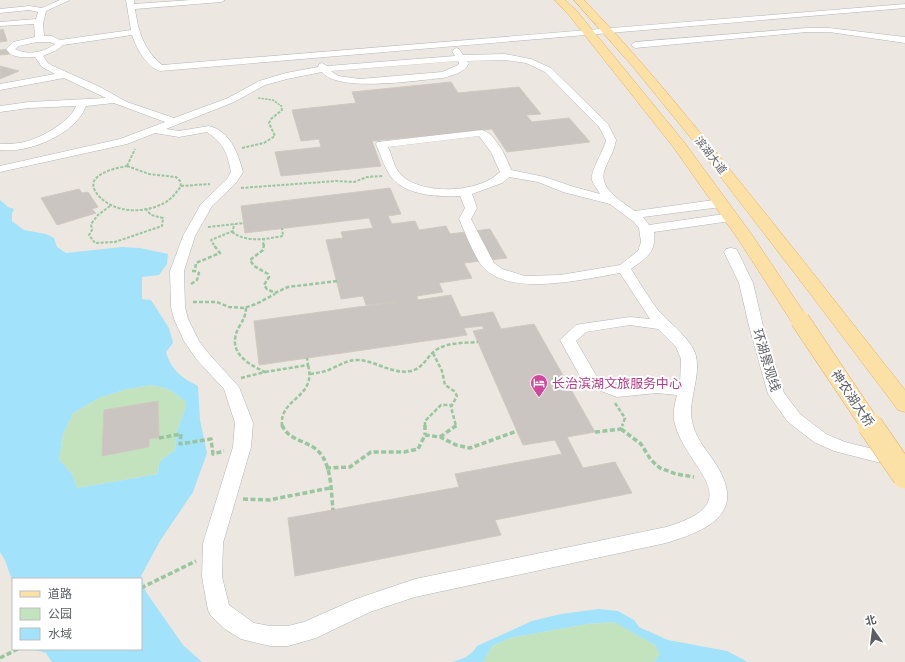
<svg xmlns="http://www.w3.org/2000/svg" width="905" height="662" font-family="'Fira Sans','Noto Sans SC',sans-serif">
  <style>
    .green { fill: #c3e3be }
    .water { fill: #a2e2fb; fill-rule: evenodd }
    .building { fill: #cac5c0; stroke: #d0c9c0 }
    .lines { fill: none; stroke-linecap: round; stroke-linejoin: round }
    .minor-casing { stroke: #b2b5b8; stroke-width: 1 }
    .major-casing { stroke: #ebad5b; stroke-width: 1 }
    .path-far3 { stroke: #99c69f; stroke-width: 1.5; stroke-dasharray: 2.5 1; stroke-linecap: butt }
    .path-far2 { stroke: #99c69f; stroke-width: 2; stroke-dasharray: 3 1.5; stroke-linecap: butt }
    .path-far1 { stroke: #99c69f; stroke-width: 2.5; stroke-dasharray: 4 2; stroke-linecap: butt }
    .path { stroke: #99c69f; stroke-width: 3.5; stroke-dasharray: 5 2.5; stroke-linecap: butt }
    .minor { fill: #fff; fill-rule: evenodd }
    .major { fill: #fce1a6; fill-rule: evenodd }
    .major-bridge-far1-casing { stroke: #ebad5b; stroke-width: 20; stroke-linecap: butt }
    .major-bridge-casing { stroke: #ebad5b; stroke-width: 26; stroke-linecap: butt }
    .major-bridge-far1 { stroke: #fce1a6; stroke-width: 19 }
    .major-bridge { stroke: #fce1a6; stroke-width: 25 }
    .labels { text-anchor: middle; stroke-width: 4; stroke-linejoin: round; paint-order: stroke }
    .far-street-label { font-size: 11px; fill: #5a5e61; stroke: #fff }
    .street-label { font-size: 13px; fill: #5a5e61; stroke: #fff }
    .hotel-label { font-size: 13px; fill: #b23c85; stroke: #fff; text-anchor: start }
  </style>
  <rect width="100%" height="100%" fill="#ece8e1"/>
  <g class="green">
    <polygon points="152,385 168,389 185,401 185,409 177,432 175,450 159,462 158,474 77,488 72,474 59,460 63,434 73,413 99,398 127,389"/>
    <polygon points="615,622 655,645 661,654 654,662 483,662 492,646 510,638 587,624"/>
  </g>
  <g class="water">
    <path d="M0,200L8,207L14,209L12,213V221L24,230L46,234L54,238L57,247L66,253L122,247L140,248L168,254L167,264L159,275L142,277V299L151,300L169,328L173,343L166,352C171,370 182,378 198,386L200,420L207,453L193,492L160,541L141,576L146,592L183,645L202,662H52L46,653L32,649H141V579H13V583L5,560L0,552ZM152,385L168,389L185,401V409L177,432L175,450L159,462L158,474L77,488L72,474L59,460L63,434L73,413L99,398L127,389Z"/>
    <path d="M599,609L618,611L634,620L639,627L668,640L727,651L748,662H654L660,654L655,645L614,622L587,624L510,638L492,646L483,662H452C463,659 471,656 477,646L532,621L561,614Z"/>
  </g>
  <g class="building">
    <polygon points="3,29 7,41 0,42 0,30"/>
    <polygon points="7,49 10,54 0,55 0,50"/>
    <polygon points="0,66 19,71 0,79"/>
    <polygon points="451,82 458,93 519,87 541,114 526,115 532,122 569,118 590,142 507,152 492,129 372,141 381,166 281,176 275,152 321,147 319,139 301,141 292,110 356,103 352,92"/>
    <polygon points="390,188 401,214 388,216 392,224 415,221 419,230 446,226 450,234 490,229 507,258 464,263 472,278 439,283 443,292 417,296 418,300 451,295 461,317 493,312 501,329 534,324 595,432 567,437 583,468 615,462 632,493 495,520 501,535 295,576 288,518 459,487 455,474 562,454 555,440 523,445 473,331 484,329 482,326 464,328 467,335 259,365 254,321 395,302 366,305 363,296 341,299 326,240 343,238 341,232 373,228 369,218 245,233 241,206"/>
    <polygon points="79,189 82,193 88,192 98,207 92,209 96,213 57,225 41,198"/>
    <polygon points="158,401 159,438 149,439 149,447 102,456 104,410"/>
  </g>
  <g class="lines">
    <defs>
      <g id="minor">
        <path d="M60,0H70L46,11L43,24L44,36H52L60,40L131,30L126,0H134V4L191,0H225L221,2L135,9C138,31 144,50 162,65L905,4V8L160,71C146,67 136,47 132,35L63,45L57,50L43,56L48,63L53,66L100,87L127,102L174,118L228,98L259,81L286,73L318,67L319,64L322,63L327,66L455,56L452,51L456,48L459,49L463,55L505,54L531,59L551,68L608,124L616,140C614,153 607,161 604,172C599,189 624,203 635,211L721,199L725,200L727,203L725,206L721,207L643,217L649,225L731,213L735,214L737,217L735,220L731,221L654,232C656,253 647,257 631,269C640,283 648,297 658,310C669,323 692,339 696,356C701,380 686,403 693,425C697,441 709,453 717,466C747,515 705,531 666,543L415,597L370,612L316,638L288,646H270L249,641L241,639L225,629L211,616L208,610L202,577L203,543L233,447L235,423L224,389L197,360L184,341L174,319L171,307L170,271L183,236L201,204L227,179L231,172C227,152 224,144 207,132L179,137L155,133L127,144L0,172V166L120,139L165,122L114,103L86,106C78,129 45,145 22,149C15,151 7,150 0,150V144C6,144 13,144 19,143C36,141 70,123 76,106L29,108L0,112V106L29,102L106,98L64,78L0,90V84L55,74L42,67L35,57C25,58 11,58 6,49L13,42L35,37L34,24L0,26V22L36,19L38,12L29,10L0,13V9L29,6L42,8ZM37,42H50L55,44C44,52 28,56 15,49L19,46ZM505,60L526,63L545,72L599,127L606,140C604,151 590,171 592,180C593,184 598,190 600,194L571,186L545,177L511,170C507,158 495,133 482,130L377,142L376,144C381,155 384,168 392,178C407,196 440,197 460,196L465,208L459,219C464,230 476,261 484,268C512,297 584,279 620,273L650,319L630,317L581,324L576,325L560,340L585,385L617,397L657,393L677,395C675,403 673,411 674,420C683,468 754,501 666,527L415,579L356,599L304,622L288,626H270L254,623L229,605L222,577L223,543L251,447L253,423L239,387L209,354L199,341L188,319L185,307L184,271L195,236L212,206L236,183L243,172C238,153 230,131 209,126L179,131L166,129L234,102L265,85L287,79L322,72C338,93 418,80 443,78C453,75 464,73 469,63L467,61ZM458,61L459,63L458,65L442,72L360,79L338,76L331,71ZM479,136L491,152L500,172C479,193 423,196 401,175C394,168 392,155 388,147ZM509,177L538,182L563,192L610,204L634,222L639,228L641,242L638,251L620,265L560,275L525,276L502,269L494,263L471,219L477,208L472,194L502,183ZM630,325L658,329L676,347L681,359L680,385L657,383L619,386L597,377L576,341L586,332Z"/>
        <polygon points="807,28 829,28 905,37 905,43 829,32 807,32 635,48 631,45 635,42"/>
        <polygon points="731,248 736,249 738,252 753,283 763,326 784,393 800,414 826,434 845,442 877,450 895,450 901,452 904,456 901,460 895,462 877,462 834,451 814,442 788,422 768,394 749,326 739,283 724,252 726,249"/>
      </g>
      <g id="major">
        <polygon points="555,0 565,0 576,10 684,142 752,235 809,320 807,324 800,326 793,324 738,239 674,148 568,14"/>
        <path d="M574,0H584C638,56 687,116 736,177C793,247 849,319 905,390V412L898,410L812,296L690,137L634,68Z"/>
      </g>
    </defs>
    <use href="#minor" class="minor-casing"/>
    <use href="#major" class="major-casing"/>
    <polyline class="path-far3" points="258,98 273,100 281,106"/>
    <g class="path-far2">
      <polyline points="242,148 264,143 275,136 269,123 271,119 282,110 281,105"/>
      <path d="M127,166L149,174L176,177L180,181L181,186C177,192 172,198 166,202C146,214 114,214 98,195C95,192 92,186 94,181C100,171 117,168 127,166Z"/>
      <polyline points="127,166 135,149"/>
      <polyline points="181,186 210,184"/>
      <polyline points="241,188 336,181 354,182 367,177 383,176"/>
      <polyline points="110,206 98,215 91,224 92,230 89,235 95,243 115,242 162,226 163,218 151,215 145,208"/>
      <polyline points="208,227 244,223"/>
      <path d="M232,232C247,243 266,239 283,236L282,228"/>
      <polyline points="214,245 211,240 233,231 234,224"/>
      <polyline points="263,245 264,239"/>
    </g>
    <g class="path-far1">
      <polyline points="264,244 263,250 250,260 254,266 268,274 269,277 264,285 267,289 275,293 288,287 337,281"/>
      <polyline points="192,271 195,271 196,263 220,253 213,244"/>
      <polyline points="191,284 197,280 199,273 195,271"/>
      <polyline points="193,302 217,302 229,307 244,308 256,304 275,294"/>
      <polyline points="433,353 442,371 445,385 454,391 457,396 451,407 456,426"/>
      <polyline points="265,372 308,365 307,358"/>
      <path d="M310,374C317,373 324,372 331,369C340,365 347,360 357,360C375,360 392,375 411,371C424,368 426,357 436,350C448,342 465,343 478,342"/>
      <path d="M241,378L265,372C246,363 226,351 239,327C243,320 246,316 246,307"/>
      <polyline points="615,403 625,418 622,426"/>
      <path d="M282,426C279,397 317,399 308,365"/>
      <polyline points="425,426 425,421 441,405 451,405"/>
    </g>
    <g class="path">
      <path d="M282,425C289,442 309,440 320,453C332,467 331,493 333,510"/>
      <polyline points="425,425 425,435"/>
      <polyline points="621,429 641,444 651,460 660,468 676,474 694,477"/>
      <polyline points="595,432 621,429 623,425"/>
      <polyline points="440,437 457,425"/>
      <polyline points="159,438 181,434 180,444 211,439 213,454 224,451"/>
      <polyline points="326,468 350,467 371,452 404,452 418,449 425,435 440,437 456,445 470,448 517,431"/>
      <polyline points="243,499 269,500 330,488"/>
      <polyline points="141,588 196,561"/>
      <polyline points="0,658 18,649"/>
    </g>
    <use href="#minor" class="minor"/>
    <use href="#major" class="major"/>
    <defs>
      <polyline id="major-bridge-far1" points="800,320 871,426"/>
      <polyline id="major-bridge" points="870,425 905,476"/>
    </defs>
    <use href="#major-bridge-far1" class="major-bridge-far1-casing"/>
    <use href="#major-bridge" class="major-bridge-casing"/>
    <use href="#major-bridge-far1" class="major-bridge-far1"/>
    <use href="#major-bridge" class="major-bridge"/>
  </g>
  <defs>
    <symbol id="hotel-pin" viewBox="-11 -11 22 30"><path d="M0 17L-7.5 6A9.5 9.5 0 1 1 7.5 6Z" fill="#d1479c" stroke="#fff"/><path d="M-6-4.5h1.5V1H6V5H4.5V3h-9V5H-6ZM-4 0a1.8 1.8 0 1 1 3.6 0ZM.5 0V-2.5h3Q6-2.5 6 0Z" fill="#fff"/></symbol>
  </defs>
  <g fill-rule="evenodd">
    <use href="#hotel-pin" x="529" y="373" width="20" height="27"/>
  </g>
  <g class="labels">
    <g class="far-street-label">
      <text transform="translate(711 155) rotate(52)" y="4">滨湖大道</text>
    </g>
    <g class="street-label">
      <text transform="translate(767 360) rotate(73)" y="5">环湖景观线</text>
      <text transform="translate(853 398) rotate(56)" y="5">神农湖大桥</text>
    </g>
    <g class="hotel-label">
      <text x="552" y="388">长治滨湖文旅服务中心</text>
    </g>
  </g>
  <rect x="12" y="578" width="130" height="72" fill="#ffffff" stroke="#bdbfc0"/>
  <rect x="20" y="591" width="20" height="6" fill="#fce1a6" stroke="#bdbfc0"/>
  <text x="48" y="598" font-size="12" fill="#5a5e61">道路</text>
  <rect x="20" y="608" width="20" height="12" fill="#c3e3be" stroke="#bdbfc0"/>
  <text x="48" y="618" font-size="12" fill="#5a5e61">公园</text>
  <rect x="20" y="628" width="20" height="12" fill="#a2e2fb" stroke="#bdbfc0"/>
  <text x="48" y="638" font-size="12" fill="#5a5e61">水域</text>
  <g transform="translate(873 630) rotate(346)" stroke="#ffffff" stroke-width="3" paint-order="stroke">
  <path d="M0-3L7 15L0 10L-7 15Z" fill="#5a5e61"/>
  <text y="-6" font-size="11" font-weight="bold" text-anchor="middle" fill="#5a5e61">北</text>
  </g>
</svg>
